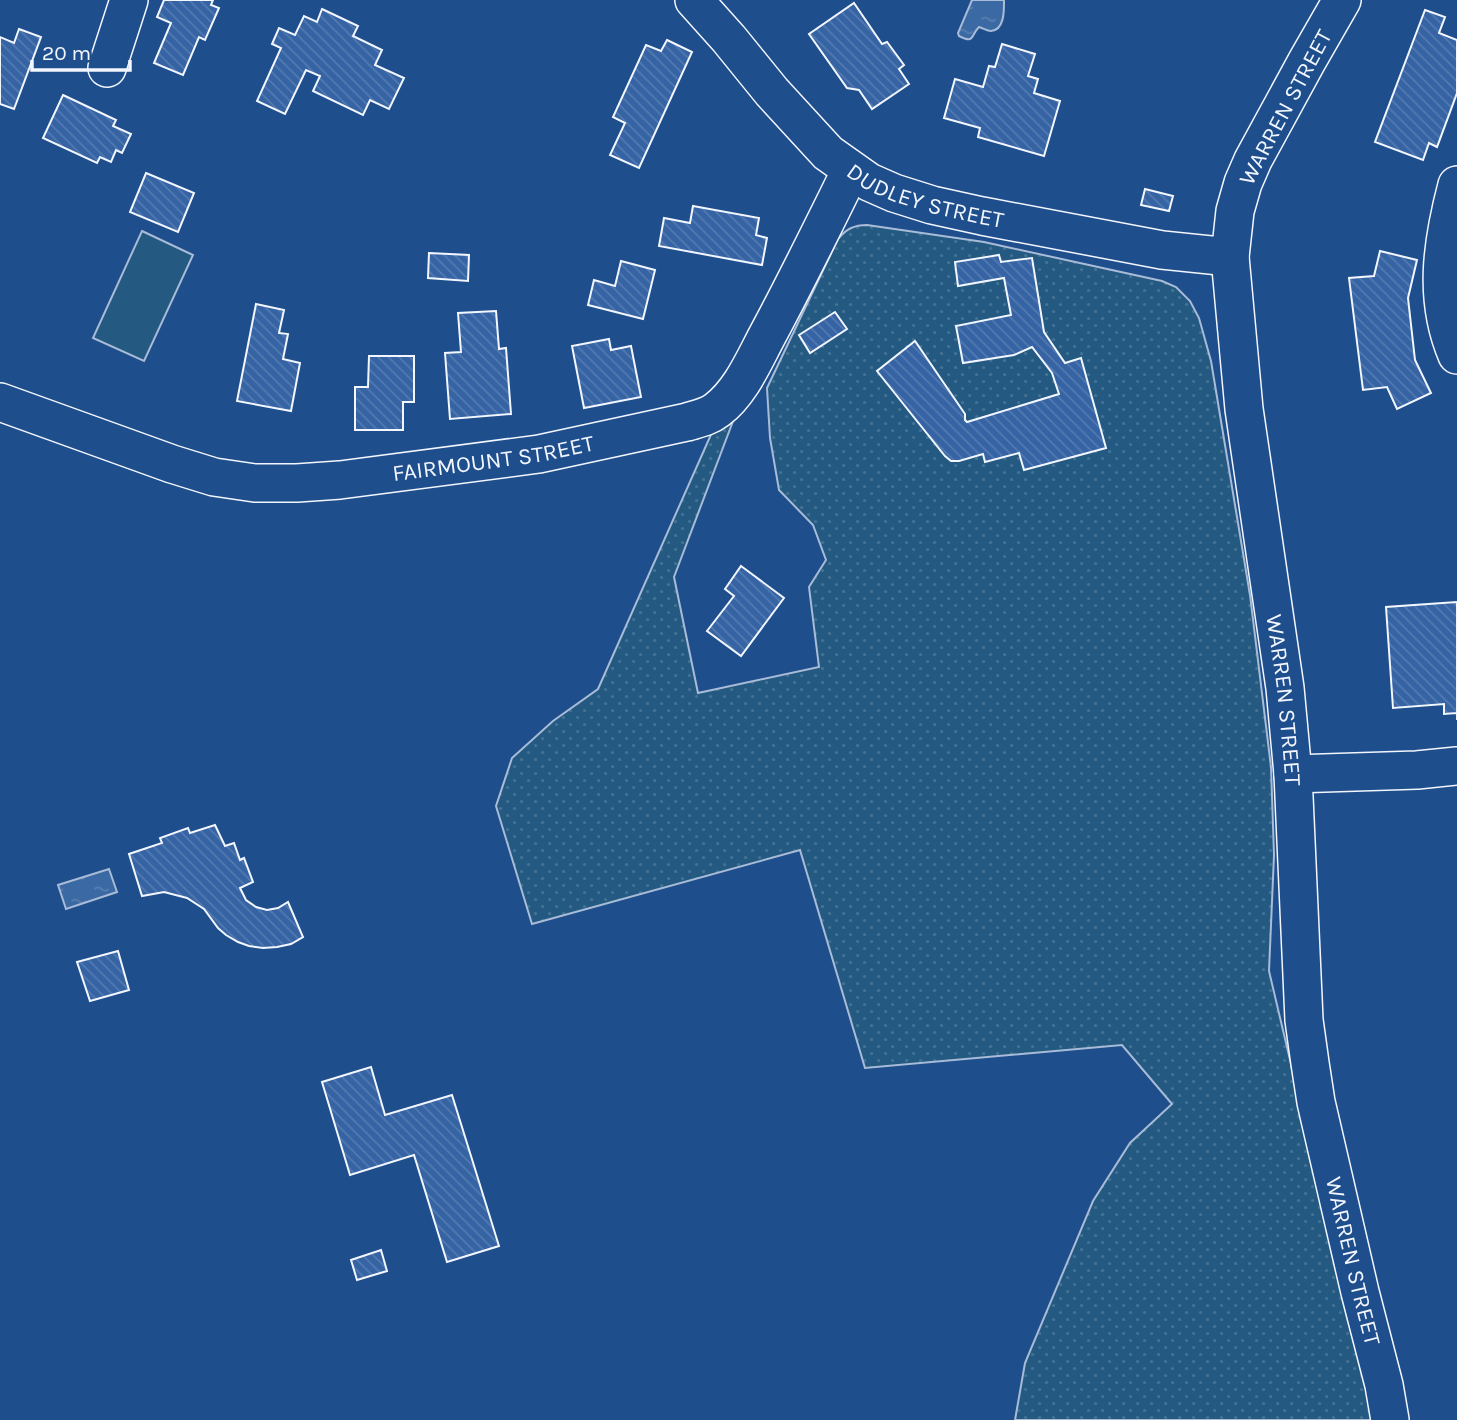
<svg xmlns="http://www.w3.org/2000/svg" width="1457" height="1420" font-family="Karla,sans-serif">
  <style>
    .green { fill: #245a82; stroke: #a8bbd7; stroke-width: 2 }
    .park { fill: url(#park-dots); stroke: #a8bbd7; stroke-width: 2 }
    .water { fill: url(#water-ripples); stroke: #a8bbd7; stroke-width: 2 }
    .building { fill: url(#building-back-hatch); stroke: #f2f6ff; stroke-width: 2 }
    .lines { fill: none; stroke-linecap: round; stroke-linejoin: round }
    .minor-casing { stroke: #f2f6ff; stroke-width: 40 }
    .minor { stroke: #1f4e8c; stroke-width: 37 }
    .labels { text-anchor: middle; stroke-width: 5; stroke-linejoin: round; paint-order: stroke }
    .street-label { font-size: 23px; fill: #f2f6ff; stroke: #1f4e8c }
  </style>
  <defs>
    <pattern id="park-dots" width="8" height="8" patternUnits="userSpaceOnUse" patternTransform="scale(1.75)"><rect width="8" height="8" fill="#245a82"/><path d="M2 2h.1M6 6h.1" fill="none" stroke="#447295" stroke-width="1.8" stroke-linecap="round"/></pattern>
    <pattern id="water-ripples" width="26" height="14" patternUnits="userSpaceOnUse" patternTransform="scale(1.75)"><rect width="26" height="14" fill="#3b69a3"/><path d="M2 4q2-2 4 0t4 0M15 11q2-2 4 0t4 0" fill="none" stroke="#587fb1"/></pattern>
    <pattern id="building-back-hatch" width="6" height="6" patternUnits="userSpaceOnUse" patternTransform="scale(1.75)"><rect width="6" height="6" fill="#3563a3"/><path d="M-1 5l2 2M0 0l6 6M5-1l2 2" fill="none" stroke="#537ab1"/></pattern>
  </defs>
  <rect width="100%" height="100%" fill="#1f4e8c"/>
  <polygon class="green" points="142,231 193,255 144,361 93,338"/>
  <path class="park" d="M867,225L984,242L1162,281L1176,287L1190,301L1199,318L1211,361L1250,595L1271,767L1274,855L1269,971L1375,1420H1015L1025,1363L1093,1201L1130,1143L1172,1104L1122,1045L865,1068L800,850L532,924L496,806L512,758L553,721L598,689L717,421L738,408L674,577L698,693L819,667L809,587L826,560L813,525L779,490L770,438L767,388L838,239C846,229 854,225 867,225Z"/>
  <g class="water">
    <path d="M972,0H1004C1004,9 1005,30 991,31C987,31 983,28 979,27C970,36 975,44 959,36L958,33Z"/>
    <polygon points="109,869 117,892 66,909 58,885"/>
  </g>
  <g class="building">
    <polygon points="164,0 213,0 211,5 219,8 205,40 199,37 183,75 154,63 171,23 157,17"/>
    <polygon points="854,3 882,44 887,42 904,65 899,69 909,84 872,109 859,90 847,88 809,34"/>
    <polygon points="322,9 358,26 353,36 382,50 375,65 404,78 389,109 370,100 363,115 313,91 320,76 306,70 285,114 257,101 281,48 272,44 279,28 295,35 304,16 317,22"/>
    <polygon points="1425,10 1445,17 1439,33 1457,40 1457,93 1437,147 1429,143 1423,160 1375,142"/>
    <polygon points="19,29 41,37 14,109 0,104 0,37 14,43"/>
    <polygon points="667,40 692,52 639,168 610,155 625,123 613,117 646,45 661,51"/>
    <polygon points="1002,44 1035,54 1028,76 1038,79 1034,93 1060,101 1044,156 978,137 980,128 944,118 955,79 983,87 989,66 995,67"/>
    <polygon points="63,95 116,120 113,126 131,134 122,153 116,150 111,162 100,157 97,163 43,138"/>
    <polygon points="146,173 194,193 178,232 130,212"/>
    <polygon points="1145,189 1173,196 1169,211 1141,205"/>
    <polygon points="693,206 759,218 756,235 767,238 762,265 659,246 664,218 690,223"/>
    <polygon points="1380,251 1417,260 1408,298 1415,360 1431,393 1397,409 1387,387 1363,390 1349,278 1374,276"/>
    <polygon points="429,253 469,255 468,281 428,278"/>
    <polygon points="999,255 1001,262 1032,258 1044,332 1065,363 1081,358 1106,448 1024,470 1019,453 985,462 983,454 959,461 951,461 945,456 877,371 915,341 965,414 965,420 967,422 1059,394 1052,373 1032,347 1014,355 963,363 956,326 1011,315 1004,278 958,286 955,262"/>
    <polygon points="621,261 655,270 643,319 588,305 594,280 615,286"/>
    <polygon points="256,304 284,310 279,333 288,334 283,359 300,363 291,411 237,401"/>
    <polygon points="496,311 499,349 506,348 511,414 450,419 445,353 461,352 458,313"/>
    <polygon points="835,312 847,329 810,353 799,335"/>
    <polygon points="609,339 611,350 631,346 641,397 584,408 572,346"/>
    <polygon points="369,356 414,356 414,402 403,402 403,430 355,430 355,387 368,387"/>
    <polygon points="741,566 784,598 741,656 707,631 734,596 725,589"/>
    <polygon points="1457,602 1457,720 1457,713 1444,714 1444,704 1393,708 1386,607"/>
    <polygon points="215,825 225,846 234,843 240,860 244,858 253,882 240,888 246,900 256,907 267,910 278,908 288,902 303,937 291,944 277,947 263,948 249,946 238,942 226,935 218,928 204,909 187,898 164,892 142,896 129,854 162,843 160,838 188,828 190,833"/>
    <polygon points="118,951 129,990 90,1001 77,962"/>
    <polygon points="371,1067 385,1115 452,1095 499,1246 447,1262 414,1155 350,1175 322,1082"/>
    <polygon points="381,1250 387,1271 357,1280 351,1260"/>
  </g>
  <g class="lines">
    <defs>
      <g id="minor">
        <path id="s1" d="M694,0L729,39L772,92L828,153L869,182L894,193L932,205L982,216L1162,250L1230,257"/>
        <path id="s2" d="M1342,0L1307,61L1253,160L1243,183L1235,211L1230,257L1244,409L1285,688L1293,774L1304,1020L1310,1063L1316,1102L1360,1292L1384,1385L1390,1420"/>
        <polyline points="107,68 129,0"/>
        <path d="M1457,185C1442,242 1433,299 1457,355"/>
        <path id="s3" d="M0,402L172,464L214,477L255,483H297L340,480L539,454L687,422C697,419 708,417 717,410C741,392 754,360 768,334C797,280 824,225 851,170"/>
        <polyline points="1293,774 1417,770 1457,766"/>
      </g>
    </defs>
    <use href="#minor" class="minor-casing"/>
    <use href="#minor" class="minor"/>
  </g>
  <g class="labels">
    <g class="street-label">
      <text transform="translate(1285 107) rotate(-62)" y="8">WARREN STREET</text>
      <text dy="8" stroke="none"><textPath href="#s1" startOffset="312">DUDLEY STREET</textPath></text>
      <text dy="8" stroke="none"><textPath href="#s3" startOffset="508">FAIRMOUNT STREET</textPath></text>
      <text dy="8" stroke="none"><textPath href="#s2" startOffset="730">WARREN STREET</textPath></text>
      <text dy="8" stroke="none"><textPath href="#s2" startOffset="1297">WARREN STREET</textPath></text>
    </g>
  </g>
  <path d="M32 60v10h98v-10" fill="none" stroke="#f2f6ff" stroke-width="3.5"/>
  <text x="42" y="60" font-size="21" fill="#f2f6ff" stroke="#1f4e8c" stroke-width="5" paint-order="stroke">20 m</text>
</svg>
